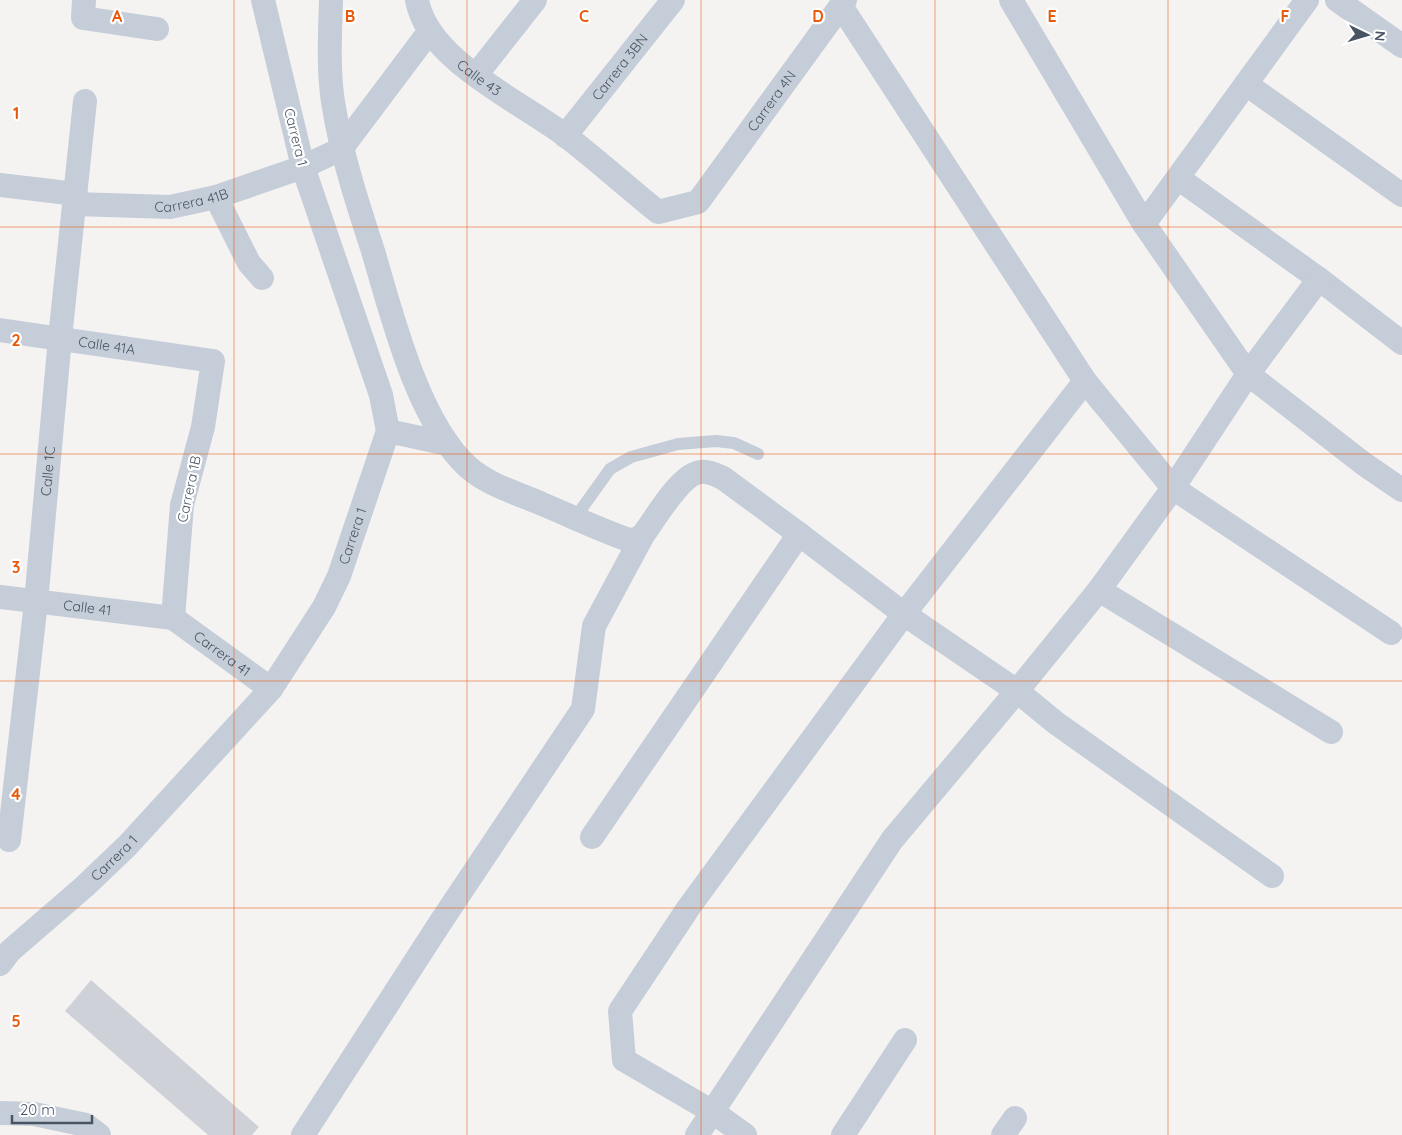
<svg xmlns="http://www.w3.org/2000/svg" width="1402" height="1135" font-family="Quicksand,sans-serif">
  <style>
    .building { fill: #ced1d8 }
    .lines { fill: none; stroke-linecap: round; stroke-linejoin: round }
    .lane { stroke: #c5cdd8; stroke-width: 12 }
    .street { stroke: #c5cdd8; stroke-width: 24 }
    .grid { fill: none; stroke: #e8590c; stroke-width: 1; stroke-opacity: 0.55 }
    .labels { text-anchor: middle; stroke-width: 4.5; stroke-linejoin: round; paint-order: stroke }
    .street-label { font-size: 14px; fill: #485463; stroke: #fff }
    .grid-label { font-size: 16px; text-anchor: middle; font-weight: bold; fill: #e8590c; stroke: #fff; stroke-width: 4.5; stroke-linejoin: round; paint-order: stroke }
  </style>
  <rect width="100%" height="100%" fill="#f5f3f2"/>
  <polygon class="building" points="91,980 259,1127 252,1135 208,1135 65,1011"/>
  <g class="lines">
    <polyline class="lane" points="575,518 610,469 631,457 678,444 716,441 734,443 758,454"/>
    <g class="street">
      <polyline points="84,0 83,18 157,29"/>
      <path d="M331,0C330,34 328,69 333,102C341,153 357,202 373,251C392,315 418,422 468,467C488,485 517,493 542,504C571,516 600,530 629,540L637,539L643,535C655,519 681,473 701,472C709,471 716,475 723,478L799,534L904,614L1017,691L1056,723L1272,876"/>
      <path id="s1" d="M417,0C428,61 520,101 566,136C597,160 627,187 658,212L698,202L845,0"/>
      <polyline points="1011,0 1144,224 1248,374 1364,464 1402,490"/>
      <polyline points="1337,0 1402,46"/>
      <polyline points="841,6 1085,381 1173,488 1391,633"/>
      <polyline points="476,75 535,0"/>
      <polyline points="1246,84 1402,195"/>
      <path id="s2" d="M565,136L673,0"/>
      <polyline points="1178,178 1319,279 1402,343"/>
      <polyline points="0,185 76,194"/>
      <polyline points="216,197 249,263 262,278"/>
      <path id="s3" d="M74,204L170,207L216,197L303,167L341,149L429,32"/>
      <polyline points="1144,224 1307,0"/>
      <path id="s4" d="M0,330L213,361L203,427L182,505L173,618"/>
      <polyline points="388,431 448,444"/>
      <polyline points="1099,590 1331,732"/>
      <path id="s5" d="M0,597L173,618L271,689"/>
      <polyline points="592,837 799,534"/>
      <path id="s6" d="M9,840L36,602L60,338L85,101"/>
      <path id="s7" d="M0,964L10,951L84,887L127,846L271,689L324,607L339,576L388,431L381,395L303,167L263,0"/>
      <polyline points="0,1113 34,1114 86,1125 99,1135"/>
      <polyline points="303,1135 442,920 583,709 594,626 643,535"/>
      <polyline points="697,1135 892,840 1017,691 1099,590 1173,488 1248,374 1319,279"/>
      <polyline points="745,1135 713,1112 624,1060 620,1011 689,907 904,614 1085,381"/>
      <polyline points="843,1135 905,1040"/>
      <polyline points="1003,1135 1015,1118"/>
    </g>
  </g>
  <path class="grid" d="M234,0V1135M467,0V1135M701,0V1135M935,0V1135M1168,0V1135M0,227H1402M0,454H1402M0,681H1402M0,908H1402"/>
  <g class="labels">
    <g class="street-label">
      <text dy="5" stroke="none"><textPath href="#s2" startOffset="88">Carrera 3BN</textPath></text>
      <text dy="5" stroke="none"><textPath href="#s1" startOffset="102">Calle 43</textPath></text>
      <text dy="5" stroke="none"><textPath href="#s1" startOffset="492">Carrera 4N</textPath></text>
      <text transform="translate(296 137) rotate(76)" y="5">Carrera 1</text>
      <text dy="5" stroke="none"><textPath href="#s3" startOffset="118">Carrera 41B</textPath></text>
      <text dy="5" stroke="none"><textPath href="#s4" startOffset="108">Calle 41A</textPath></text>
      <text dy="5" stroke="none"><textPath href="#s6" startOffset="371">Calle 1C</textPath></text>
      <text transform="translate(189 489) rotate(-78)" y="5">Carrera 1B</text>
      <text dy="5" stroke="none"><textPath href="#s7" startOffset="561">Carrera 1</textPath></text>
      <text dy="5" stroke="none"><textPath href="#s5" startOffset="88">Calle 41</textPath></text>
      <text dy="5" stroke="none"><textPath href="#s5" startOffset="235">Carrera 41</textPath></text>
      <text dy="5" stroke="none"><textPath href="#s7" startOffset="156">Carrera 1</textPath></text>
    </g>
  </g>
  <g class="grid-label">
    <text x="117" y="22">A</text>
    <text x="350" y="22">B</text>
    <text x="584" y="22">C</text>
    <text x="818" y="22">D</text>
    <text x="1052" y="22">E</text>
    <text x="1285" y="22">F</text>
    <text x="16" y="119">1</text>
    <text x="16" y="346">2</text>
    <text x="16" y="573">3</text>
    <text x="16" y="800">4</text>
    <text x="16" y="1027">5</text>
  </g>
  <g transform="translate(1367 35) rotate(95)" stroke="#ffffff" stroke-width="4" paint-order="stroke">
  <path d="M0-4L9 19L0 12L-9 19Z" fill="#485463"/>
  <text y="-8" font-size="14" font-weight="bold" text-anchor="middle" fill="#485463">N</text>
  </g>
  <path d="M12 1115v8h80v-8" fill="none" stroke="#485463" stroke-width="2.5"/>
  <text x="20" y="1115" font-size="15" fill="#485463" stroke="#ffffff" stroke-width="4" paint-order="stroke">20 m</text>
</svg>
